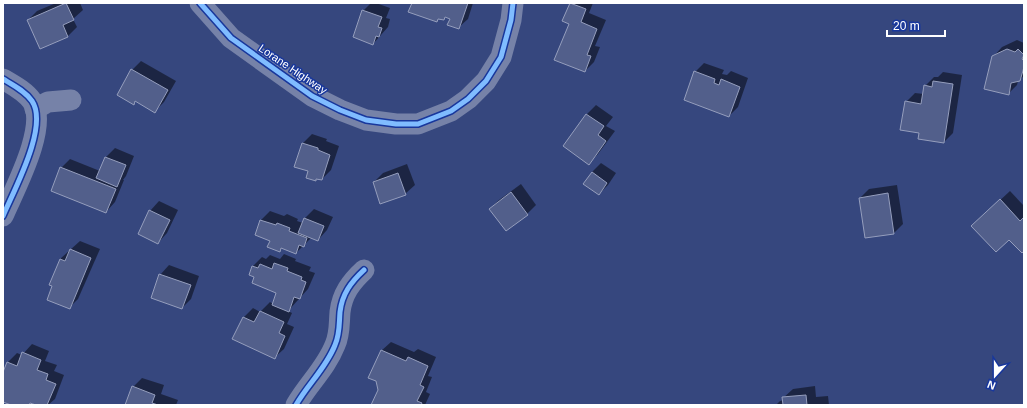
<svg xmlns="http://www.w3.org/2000/svg" width="1027" height="408" font-family="Arial,sans-serif">
  <style>
    .shadow { fill: #0007 }
    .building { fill: #525f8b; stroke: #959ebd }
    .lines { fill: none; stroke-linecap: round; stroke-linejoin: round }
    .minor { stroke: #7682a8; stroke-width: 21 }
    .cycleway-casing { stroke: #18379c; stroke-width: 8 }
    .cycleway { stroke: #80bcff; stroke-width: 5 }
    .labels { text-anchor: middle; stroke-width: 3; stroke-linejoin: round; paint-order: stroke }
    .street-label { font-size: 11px; fill: #fff; stroke: #18379c }
  </style>
  <rect width="100%" height="100%" fill="#36477e"/>
  <g class="shadow">
    <polygon points="56,3 80,3 83,10 73,19 77,27 68,36 28,20 37,11"/>
    <polygon points="371,3 376,3 390,8 386,18 390,19 388,27 373,44 363,11"/>
    <polygon points="413,3 473,3 468,19 458,28 451,18 446,17 444,19 439,18 437,21"/>
    <polygon points="571,3 593,3 589,13 606,20 595,46 600,47 594,62 585,71 570,23 564,21"/>
    <polygon points="1017,40 1024,43 1024,76 1018,81 1017,85 1008,94 993,57 1002,47"/>
    <polygon points="141,61 176,81 164,102 155,111 136,101 134,103 132,70"/>
    <polygon points="704,63 724,70 722,74 727,75 731,71 748,78 738,107 729,116 695,72"/>
    <polygon points="943,72 962,75 953,133 944,142 920,133 906,102 915,93 924,94 925,86 934,77 938,77"/>
    <polygon points="596,105 613,117 606,126 615,131 598,154 589,163 565,146 587,114"/>
    <polygon points="312,134 327,139 326,141 339,146 331,170 322,179 318,178 316,180 309,170 296,166 303,143"/>
    <polygon points="115,148 134,156 126,176 123,180 124,180 115,202 106,212 61,168 70,159 100,171 106,157"/>
    <polygon points="601,163 616,173 608,185 599,194 592,172"/>
    <polygon points="407,164 415,185 405,194 374,182 383,173"/>
    <polygon points="521,184 536,205 527,214 490,209 499,200"/>
    <polygon points="897,185 903,224 894,233 866,237 860,198 869,189"/>
    <polygon points="1010,191 1024,206 1024,250 982,217"/>
    <polygon points="159,201 178,210 167,233 158,243 150,211"/>
    <polygon points="314,209 333,217 327,230 318,240 312,237 296,253 282,248 279,251 271,240 256,235 261,220 270,211 284,216 287,214 298,219 297,221 303,223 304,219"/>
    <polygon points="80,241 100,249 78,299 69,308 60,259"/>
    <polygon points="284,254 296,259 295,261 311,267 309,271 315,273 308,289 288,311 292,313 287,324 294,327 284,349 274,358 234,339 244,317 253,308 260,312 270,302 273,304 278,292 255,276 250,274 253,266 262,257 266,259 270,255 280,259"/>
    <polygon points="169,265 199,276 191,299 182,308 160,275"/>
    <polygon points="391,342 414,352 418,349 436,357 428,376 432,377 426,392 430,394 425,405 373,405 379,390 381,351"/>
    <polygon points="32,344 49,351 45,361 57,365 54,371 64,375 55,399 48,405 39,405 34,403 32,405 14,405 3,401 3,375 8,362 17,353 22,355"/>
    <polygon points="142,378 164,385 161,394 178,400 176,405 126,405 133,387"/>
    <polygon points="815,386 816,397 828,396 829,405 776,405 780,401 784,400 783,398 793,389"/>
  </g>
  <g class="building">
    <polygon points="66,3 74,20 63,25 68,37 40,49 27,20"/>
    <polygon points="412,3 468,3 459,29 447,25 450,19 445,17 444,20 438,19 437,22 408,12"/>
    <polygon points="570,3 586,9 581,22 597,29 587,55 591,56 585,72 554,60 569,24 562,21"/>
    <polygon points="362,10 382,17 378,27 382,28 379,37 376,36 373,45 353,37"/>
    <polygon points="1007,49 1015,52 1018,49 1024,55 1022,59 1024,61 1024,67 1020,81 1011,83 1009,95 984,89 992,56"/>
    <polygon points="131,69 168,90 155,113 135,101 134,105 117,95"/>
    <polygon points="694,71 715,79 714,83 719,85 721,79 740,87 729,117 684,100"/>
    <polygon points="933,81 953,84 944,143 918,139 919,133 900,130 905,101 921,104 924,85 932,87"/>
    <polygon points="586,114 604,126 598,135 606,141 589,165 563,146"/>
    <polygon points="302,143 318,148 318,150 330,155 322,180 316,179 316,181 306,178 308,171 294,167"/>
    <polygon points="105,157 126,165 117,187 96,178"/>
    <polygon points="60,167 116,189 106,213 51,191"/>
    <polygon points="592,172 607,183 599,195 583,184"/>
    <polygon points="398,173 406,195 380,204 373,182"/>
    <polygon points="511,192 528,215 506,231 489,209"/>
    <polygon points="888,193 894,234 865,238 859,198"/>
    <polygon points="1000,199 1020,221 1024,217 1024,251 1022,253 1009,240 996,252 971,226"/>
    <polygon points="149,210 170,220 158,244 138,234"/>
    <polygon points="304,218 324,226 318,241 298,233"/>
    <polygon points="260,220 276,225 277,223 290,228 289,231 307,238 304,247 299,245 296,254 281,248 280,252 267,247 270,241 255,235"/>
    <polygon points="70,249 91,258 70,309 47,300 52,286 49,285 60,259 65,261"/>
    <polygon points="274,263 288,268 287,271 302,277 301,280 306,282 300,299 294,297 289,312 272,305 276,293 252,283 254,277 249,275 252,266 258,268 260,264 272,269"/>
    <polygon points="159,274 191,285 182,309 151,298"/>
    <polygon points="260,311 284,322 279,333 285,336 275,359 232,339 243,317 254,322"/>
    <polygon points="381,350 406,361 408,357 428,366 420,385 424,387 417,401 422,403 421,405 371,405 378,390 376,381 368,378"/>
    <polygon points="22,352 41,360 37,370 48,374 46,380 56,384 47,405 36,405 30,403 29,405 11,405 3,402 3,372 7,362 17,366"/>
    <polygon points="132,386 155,395 152,403 158,405 125,405"/>
    <polygon points="806,395 807,405 783,405 782,397"/>
  </g>
  <g class="lines">
    <g class="minor">
      <polyline points="200,3 231,38 312,96 340,110 366,120 396,124 418,124 451,111 468,99 486,81 501,57 511,20 513,3"/>
      <path d="M3,79C13,85 25,91 32,101C49,126 14,190 3,216"/>
      <polyline points="35,109 48,102 71,100"/>
      <path d="M296,405C308,384 326,368 335,345C340,334 339,324 340,312C342,294 351,282 364,270"/>
    </g>
    <defs>
      <g id="cycleway">
        <polyline points="200,3 231,38 312,96 340,110 366,120 396,124 418,124 451,111 468,99 486,81 501,57 511,20 513,3"/>
        <path d="M3,79C13,85 25,91 32,101C49,126 14,190 3,216"/>
        <path d="M296,405C308,384 326,368 335,345C340,334 339,324 340,312C342,294 351,282 364,270"/>
      </g>
    </defs>
    <use href="#cycleway" class="cycleway-casing"/>
    <use href="#cycleway" class="cycleway"/>
  </g>
  <g class="labels">
    <g class="street-label">
      <text transform="translate(293 69) rotate(34)" y="4">Lorane Highway</text>
    </g>
  </g>
  <rect width="1027" height="408" fill="none" stroke="#ffffff" stroke-width="8"/>
  <g transform="translate(995 376) rotate(201)" stroke="#18379c" stroke-width="3" paint-order="stroke">
  <path d="M0-3L7 15L0 10L-7 15Z" fill="#ffffff"/>
  <text y="-6" font-size="11" font-weight="bold" text-anchor="middle" fill="#ffffff">N</text>
  </g>
  <path d="M887 30v6h58v-6" fill="none" stroke="#ffffff" stroke-width="2"/>
  <text x="893" y="30" font-size="12" fill="#ffffff" stroke="#18379c" stroke-width="3" paint-order="stroke">20 m</text>
</svg>
